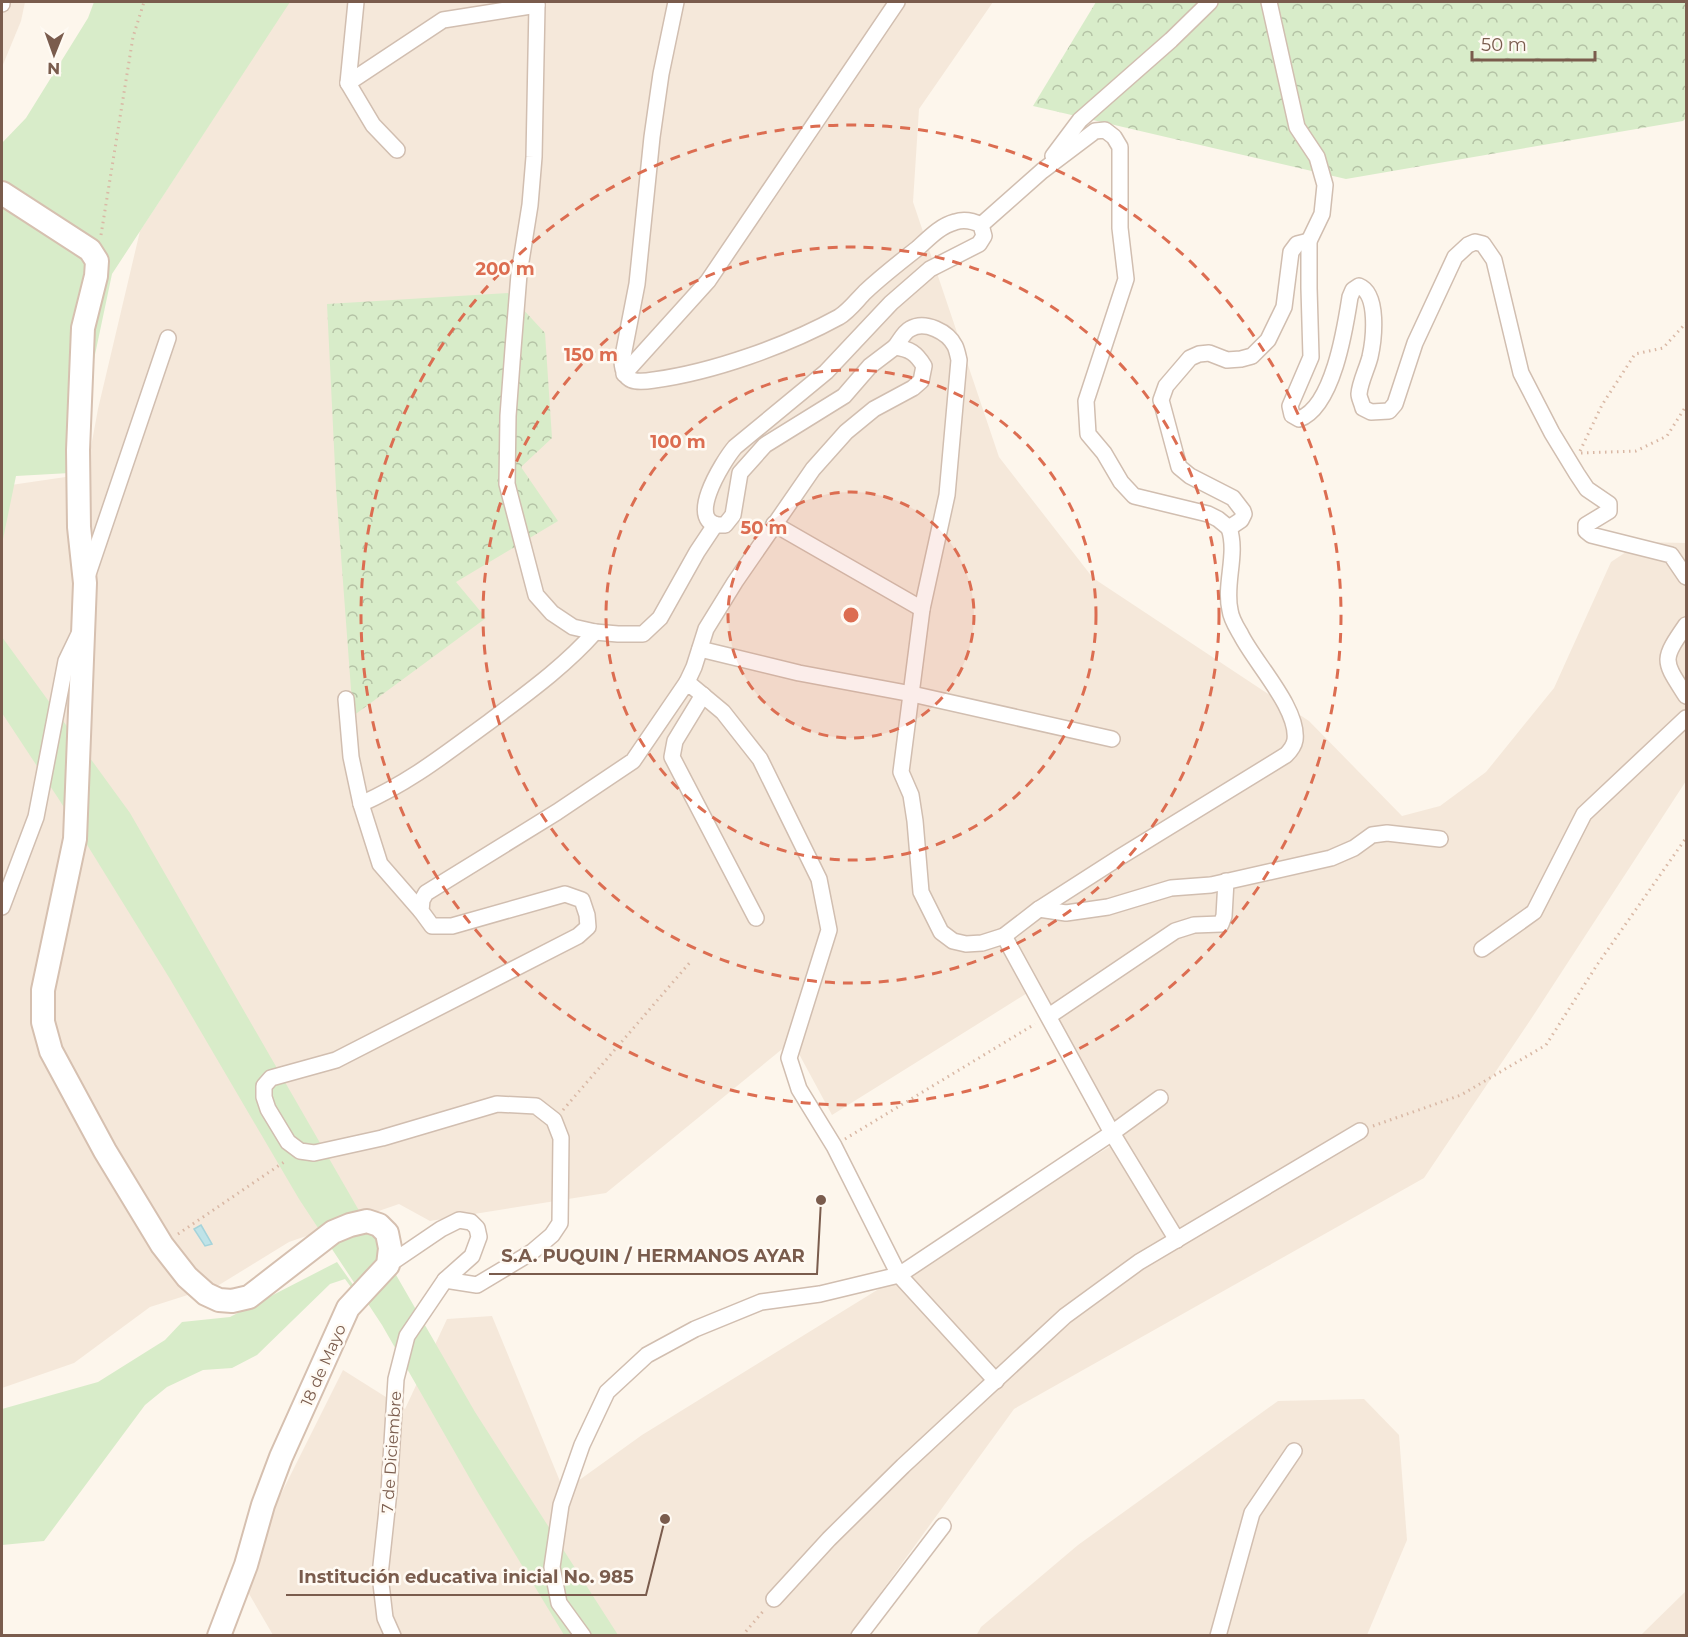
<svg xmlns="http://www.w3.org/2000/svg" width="1688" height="1637" font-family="Montserrat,sans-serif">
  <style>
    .residential { fill: #f5e8da }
    .green { fill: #d8ecc9 }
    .forest { fill: url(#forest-crowns) }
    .water { fill: #bfe3e8; stroke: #a5d3da; stroke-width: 1.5 }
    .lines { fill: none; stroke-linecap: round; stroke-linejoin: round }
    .street-casing { stroke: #d1beb0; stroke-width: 18 }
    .secondary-casing { stroke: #d6c0b0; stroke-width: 26 }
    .path { stroke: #d9b8a5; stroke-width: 3; stroke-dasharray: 1.5 4.5; stroke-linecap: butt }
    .street { stroke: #fff; stroke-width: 15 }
    .secondary { stroke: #fff; stroke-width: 22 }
    .ring { fill: none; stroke: #dc6d51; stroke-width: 3; stroke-dasharray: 10 8 }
    .labels { text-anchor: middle; stroke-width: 5; stroke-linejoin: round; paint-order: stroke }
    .street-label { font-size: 16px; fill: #7a5c4d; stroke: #fffaf3 }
    .centre { fill: #dc6d51; stroke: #fffaf3; stroke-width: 3 }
    .ring-label { font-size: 18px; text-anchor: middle; font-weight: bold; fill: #dc6d51; stroke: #fffaf3; stroke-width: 5; stroke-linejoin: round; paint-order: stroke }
    .leader { fill: none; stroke: #7a5c4d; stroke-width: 2 }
    .callout-dot { fill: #7a5c4d; stroke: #fffaf3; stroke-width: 2 }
    .callout-label { font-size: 18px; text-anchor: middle; font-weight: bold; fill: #7a5c4d; stroke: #fffaf3; stroke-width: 5; stroke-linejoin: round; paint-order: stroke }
  </style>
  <defs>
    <pattern id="forest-crowns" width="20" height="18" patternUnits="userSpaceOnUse" patternTransform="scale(1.5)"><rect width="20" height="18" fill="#d8ecc9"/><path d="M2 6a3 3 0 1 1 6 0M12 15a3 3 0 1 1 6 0" fill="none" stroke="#b4c2a5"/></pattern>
  </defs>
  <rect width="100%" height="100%" fill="#fdf6ec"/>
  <g class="residential">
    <polygon points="2,2 25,2 21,21 2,67"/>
    <polygon points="289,2 993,2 919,109 913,202 999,457 1093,578 1309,721 1402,816 1440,806 1486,772 1554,688 1611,562 1641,542 1686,543 1686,781 1533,1016 1424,1178 1014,1409 850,1635 273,1635 245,1587 277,1502 343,1370 405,1409 447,1319 492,1316 564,1491 642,1435 1122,1139 1037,987 832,1115 792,1041 606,1193 430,1221 399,1204 289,1242 219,1285 150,1307 74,1363 2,1388 2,536 11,485 86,474 98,409 140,231"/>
    <polygon points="1364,1399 1399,1435 1407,1540 1367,1635 976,1636 981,1627 1078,1545 1278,1401"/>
    <polygon points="1686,1591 1686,1635 1641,1635"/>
  </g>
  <g class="green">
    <polygon points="94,2 290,2 112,274 70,473 16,476 2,544 2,143 26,118 88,18"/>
    <polygon points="2,637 130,813 475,1412 618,1635 564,1635 477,1491 382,1325 299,1199 170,979 60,801 2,713"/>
    <polygon points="337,1262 361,1296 359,1298 345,1279 330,1284 257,1355 232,1368 203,1370 167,1387 145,1405 44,1541 2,1545 2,1409 98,1382 165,1340 182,1322 230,1317"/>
  </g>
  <g class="forest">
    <polygon points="1096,2 1686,2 1686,118 1683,121 1346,179 1033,106"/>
    <polygon points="508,293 545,333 552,438 521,467 558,521 456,582 486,618 353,716 336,488 327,304"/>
  </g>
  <polygon class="water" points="201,1225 212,1244 205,1246 194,1229"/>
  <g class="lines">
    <defs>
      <g id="street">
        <polyline points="356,2 348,83 373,125 397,150"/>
        <polyline points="535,2 537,5 534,157 530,205 519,274 513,349 508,416 507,484 536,595 552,613 573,627 595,632 618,634 643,634 660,618 697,552 715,525"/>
        <path d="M676,2L661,74L652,137L637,284L622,361C623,383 636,383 654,380C713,372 786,346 839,317C849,311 857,300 865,292C882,276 900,262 918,248C929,238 940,226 955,222C964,219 973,221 981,225L984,236L979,244L930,269L891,303L826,372L735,447C723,461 681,528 725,525L733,515L740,473L765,445L844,396L870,366L895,347C910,349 916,353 924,366L921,381L913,388L874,409L846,432L813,469L735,582L706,629L694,667L687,682"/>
        <path d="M1269,2L1297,127L1317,157L1325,185L1322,214L1309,241V288L1311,357L1290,406L1292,415L1299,419C1333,407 1345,329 1350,297L1353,290L1359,286C1379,294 1374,339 1370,357C1367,369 1360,382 1359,394C1359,398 1362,403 1363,408L1371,412L1389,411L1395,404L1415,343L1455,257L1468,245L1475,242L1483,244L1494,260L1521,373L1552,433L1577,474L1587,489L1609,504V511L1586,525V531L1591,535L1671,555L1686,577"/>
        <polyline points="2,4 2,2"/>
        <polyline points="348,83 443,20 537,5"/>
        <polyline points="1053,156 1080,120 1171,40 1210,2"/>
        <polyline points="981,225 1042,171 1095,131 1105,130 1114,137 1120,147 1120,228 1126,279 1086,401 1088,434 1104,453 1121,482 1134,496 1208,514 1218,519 1229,528 1241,520 1244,514 1243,511 1233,498 1190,476 1179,467 1161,400 1166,386 1190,358 1199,354 1209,353 1227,360 1241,359 1252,356 1268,340 1284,307 1291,252 1297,244 1309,241"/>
        <path d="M895,347C899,342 904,332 910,329C925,320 948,332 955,346C957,350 958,356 959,360L947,495L922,609L901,772L911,795L915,821L921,892L941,932L953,941L966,944L982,943L1004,936L1039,909L1120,857L1286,755C1291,750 1294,746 1295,740C1299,709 1255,663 1241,635C1237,628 1231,619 1230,610C1224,584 1238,554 1229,528"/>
        <polyline points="624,374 708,281 897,2"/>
        <polyline points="774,524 922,609"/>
        <polyline points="88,574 168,338"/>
        <path d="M1686,625C1661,661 1663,660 1686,696"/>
        <polyline points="700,649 799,673 912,694 1112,739"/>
        <polyline points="703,695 675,741 672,757 756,918"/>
        <polyline points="346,699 351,757 361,804"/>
        <polyline points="2,907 36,817 66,661 79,634"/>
        <polyline points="1039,909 1066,913 1108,907 1171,888 1211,885 1331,858 1354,848 1372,835 1387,833 1440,839"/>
        <path d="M421,911L380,864L361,804C412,781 445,754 489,722C526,694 564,667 595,632"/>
        <polyline points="1004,936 1112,1133 1177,1240"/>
        <polyline points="1482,949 1534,912 1584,814 1686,718"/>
        <polyline points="1049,1016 1175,931 1194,925 1221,924 1224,916 1226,881"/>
        <polyline points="388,1265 441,1229 459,1220 471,1222 477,1228 479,1237 472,1256 445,1280 407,1336 396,1379 389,1491 380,1575 385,1618 393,1636"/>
        <polyline points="445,1280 477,1285 532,1252 552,1235 560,1223 561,1138 554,1120 536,1106 497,1104 382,1138 314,1153 300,1151 288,1142 268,1109 264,1097 264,1086 271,1078 336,1060 578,936 588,927 587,915 582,900 565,894 452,926 432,926 421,911 422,900 426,893 557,812 633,761 687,682 723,712 760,759 819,879 829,930 789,1058 799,1089 834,1146 899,1275 996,1381"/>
        <polyline points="774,1599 829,1539 903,1466 1065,1316 1139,1262 1360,1131"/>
        <polyline points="583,1636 559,1603 552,1567 561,1505 582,1445 607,1392 647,1355 695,1329 761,1302 820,1294 899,1275 1112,1133 1160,1098"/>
        <polyline points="859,1636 943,1526"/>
        <polyline points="1218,1636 1252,1513 1294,1451"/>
      </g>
      <polyline id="secondary" points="2,193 90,250 97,261 96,276 83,328 78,450 79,527 85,583 75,839 43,990 43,1022 51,1051 105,1151 162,1245 187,1277 206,1294 219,1300 232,1301 249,1297 333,1232 350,1225 367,1221 379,1225 387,1233 390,1248 388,1265 348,1308 281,1457 263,1505 246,1565 219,1636"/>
    </defs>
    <use href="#street" class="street-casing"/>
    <use href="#secondary" class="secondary-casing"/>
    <g class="path">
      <polyline points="101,235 133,37 144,2"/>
      <polyline points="1580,451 1602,405 1635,354 1663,348 1686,323"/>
      <polyline points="1581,453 1636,451 1667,436 1686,406"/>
      <polyline points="563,1110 692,960"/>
      <polyline points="1373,1126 1461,1095 1546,1045 1597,965 1686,838"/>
      <polyline points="845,1139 1035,1024"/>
      <polyline points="178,1234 287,1160"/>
      <polyline points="742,1636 765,1609"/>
    </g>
    <use href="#street" class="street"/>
    <use href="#secondary" class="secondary"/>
  </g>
  <circle cx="851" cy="615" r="123" fill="#dc6d51" fill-opacity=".12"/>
  <g class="ring">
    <circle cx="851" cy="615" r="123"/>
    <circle cx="851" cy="615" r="245"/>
    <circle cx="851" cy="615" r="368"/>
    <circle cx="851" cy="615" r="490"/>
  </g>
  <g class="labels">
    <g class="street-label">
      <text transform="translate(323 1365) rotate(-66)" y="6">18 de Mayo</text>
      <text transform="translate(391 1452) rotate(-86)" y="6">7 de Diciembre</text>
    </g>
  </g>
  <circle cx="851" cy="615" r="9" class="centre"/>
  <g class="ring-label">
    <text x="505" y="275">200 m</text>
    <text x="591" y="361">150 m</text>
    <text x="678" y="448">100 m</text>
    <text x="764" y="534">50 m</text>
  </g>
  <path class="leader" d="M821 1200L817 1274H489M665 1519L646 1595H286"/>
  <g class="callout-dot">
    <circle cx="821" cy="1200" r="6"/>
    <circle cx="665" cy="1519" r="6"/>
  </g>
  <g class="callout-label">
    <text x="653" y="1262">S.A. PUQUIN / HERMANOS AYAR</text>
    <text x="466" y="1583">Institución educativa inicial No. 985</text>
  </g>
  <rect width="1688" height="1637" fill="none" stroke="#7a5c4d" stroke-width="6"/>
  <g transform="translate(54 54) rotate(181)" stroke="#fffaf3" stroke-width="4.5" paint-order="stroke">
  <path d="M0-4.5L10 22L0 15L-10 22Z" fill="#7a5c4d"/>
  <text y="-9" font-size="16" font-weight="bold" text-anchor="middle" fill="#7a5c4d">N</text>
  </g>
  <path d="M1472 51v9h123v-9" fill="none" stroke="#7a5c4d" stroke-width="3"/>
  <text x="1481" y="51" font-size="18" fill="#7a5c4d" stroke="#fffaf3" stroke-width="4.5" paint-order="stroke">50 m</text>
</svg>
